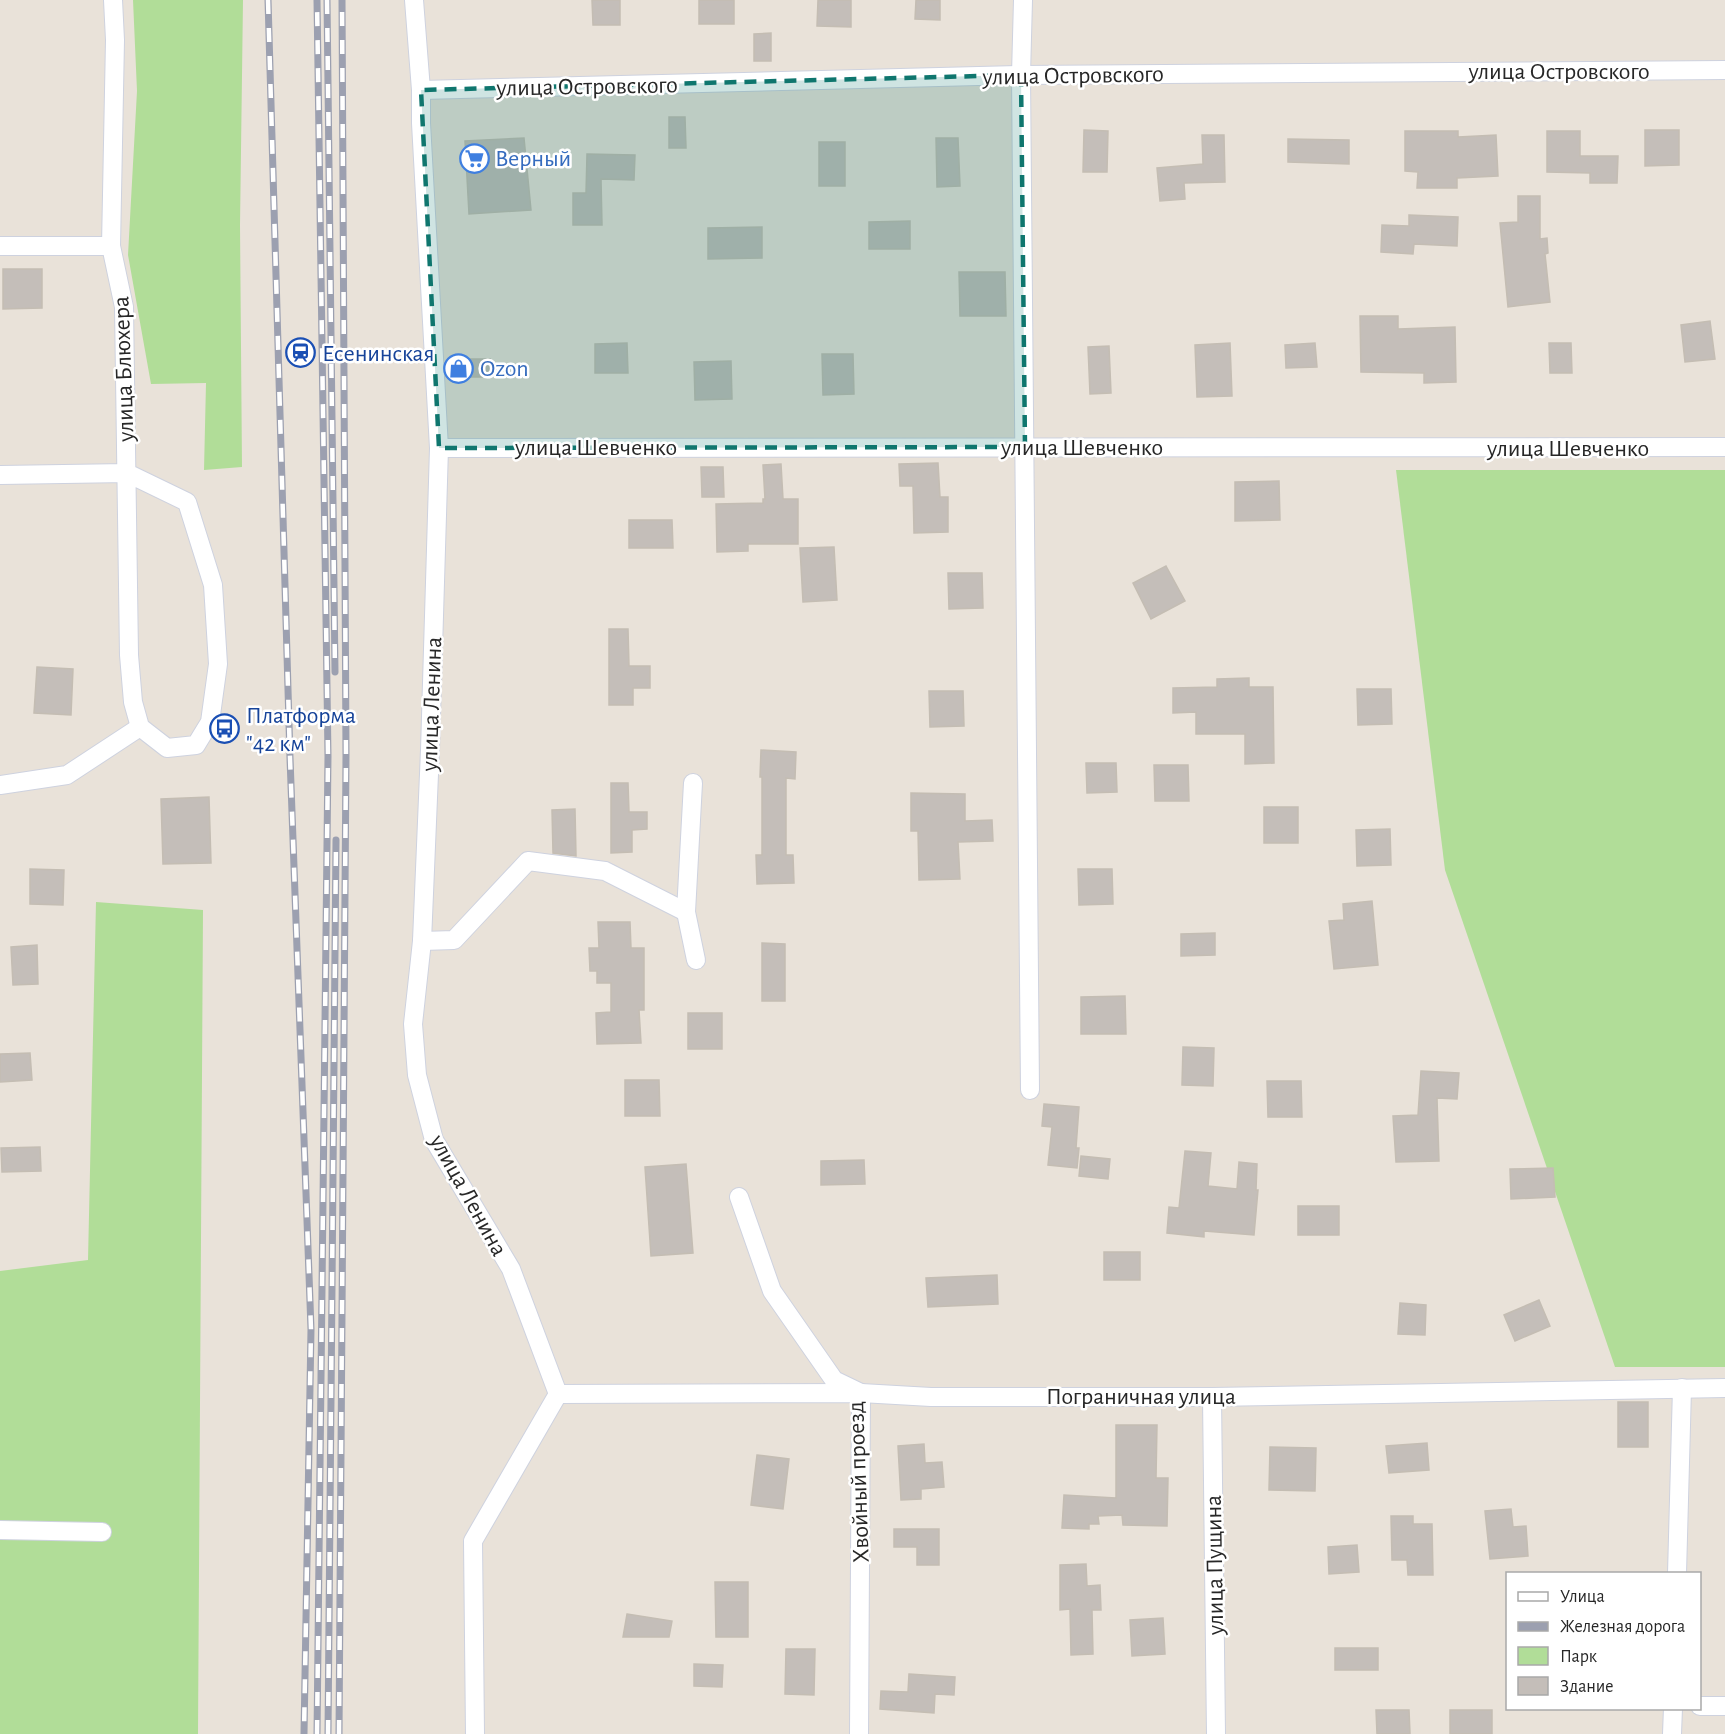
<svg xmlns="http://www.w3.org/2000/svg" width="1725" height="1734" font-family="'Alegreya Sans',sans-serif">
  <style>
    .green { fill: #b1dd98 }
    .building { fill: #c4beb9; stroke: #c4bdb3; stroke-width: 1.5 }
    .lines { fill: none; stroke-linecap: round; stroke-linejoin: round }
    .street-casing { stroke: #ced2df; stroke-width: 20 }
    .street { stroke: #fff; stroke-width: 18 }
    .rail-casing { stroke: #9ca0b0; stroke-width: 7 }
    .rail { stroke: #fff; stroke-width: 4.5; stroke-dasharray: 14; stroke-linecap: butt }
    .marked { fill: #0f766e; fill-opacity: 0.2; stroke: #0f766e; stroke-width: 4.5; stroke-dasharray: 12 8; stroke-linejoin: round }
    .labels { text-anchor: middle; stroke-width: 5; stroke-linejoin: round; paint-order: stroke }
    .street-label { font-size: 24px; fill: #272727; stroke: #fff }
    .shop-label { font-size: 24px; fill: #366cbe; stroke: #fff; text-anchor: start }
    .transit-label { font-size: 24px; fill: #164399; stroke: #fff; text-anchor: start }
  </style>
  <rect width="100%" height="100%" fill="#e9e2d9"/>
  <g class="green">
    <polygon points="133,0 243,0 240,225 242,467 204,470 206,383 151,384 128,255 137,91"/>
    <polygon points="1396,470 1725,470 1725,1367 1615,1367 1445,870"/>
    <polygon points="96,902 203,910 198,1734 0,1734 0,1271 88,1260"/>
  </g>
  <g class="building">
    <polygon points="592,0 620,0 620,25 593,25"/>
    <rect x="699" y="0" width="35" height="24"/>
    <polygon points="818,0 851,0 851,27 817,26"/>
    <polygon points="916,0 940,0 940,20 915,19"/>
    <polygon points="771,33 771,61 754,61 754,34"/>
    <polygon points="669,117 685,117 686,148 669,148"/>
    <polygon points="1084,130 1108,131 1107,172 1083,172"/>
    <polygon points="1645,130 1679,130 1679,165 1645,166"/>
    <polygon points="1405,131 1458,131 1458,137 1496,135 1498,176 1457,178 1457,188 1417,188 1418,172 1405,171"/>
    <polygon points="1547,131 1580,131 1580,156 1618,156 1617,183 1590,183 1590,173 1547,172"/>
    <polygon points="1202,135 1224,135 1225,182 1184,183 1185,199 1160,201 1157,168 1203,164"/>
    <polygon points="524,138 531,210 469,214 465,141"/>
    <polygon points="936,138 958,138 960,186 937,187"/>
    <polygon points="1288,139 1349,140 1349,164 1288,162"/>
    <rect x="819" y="142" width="26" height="44"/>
    <polygon points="587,154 635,155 634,180 601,179 602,225 573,225 573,193 586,193"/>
    <polygon points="1518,196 1540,196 1540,239 1547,238 1548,253 1545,254 1550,302 1508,307 1500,223 1518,222"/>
    <polygon points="1409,215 1458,217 1457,246 1414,244 1413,254 1381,252 1382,225 1409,226"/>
    <polygon points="910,221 910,249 869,249 869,222"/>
    <polygon points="762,227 762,258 708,259 708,228"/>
    <polygon points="3,269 42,269 42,308 3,309"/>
    <polygon points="959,272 1005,272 1006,316 960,316"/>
    <polygon points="1360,316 1398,316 1398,329 1455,327 1456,382 1424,383 1424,373 1361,372"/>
    <polygon points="1710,321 1715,359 1685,362 1681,325"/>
    <polygon points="627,343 628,373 595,373 595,344"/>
    <polygon points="1230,343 1232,396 1197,397 1195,345"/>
    <polygon points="1315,343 1317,367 1286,368 1285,345"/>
    <polygon points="1549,343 1571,343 1572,373 1550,373"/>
    <polygon points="1109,346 1111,393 1090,394 1088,347"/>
    <polygon points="822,354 853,354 854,394 823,395"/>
    <rect x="450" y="359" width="40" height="18"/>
    <polygon points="731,361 732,399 695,400 694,362"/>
    <polygon points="938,463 940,497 948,497 948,532 914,533 913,486 900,486 899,464"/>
    <polygon points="781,464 783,499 798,499 798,544 748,544 748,551 717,552 716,504 763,503 763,499 765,499 763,465"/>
    <polygon points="701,467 723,467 724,497 702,497"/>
    <polygon points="1279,481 1280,520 1235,521 1235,482"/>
    <polygon points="629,520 672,520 673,548 629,548"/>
    <polygon points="834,547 837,600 803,602 800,548"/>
    <polygon points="1166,566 1185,601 1151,619 1133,583"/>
    <polygon points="948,573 982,573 983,608 949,609"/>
    <polygon points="609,629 628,629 629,666 650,666 650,688 633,688 633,705 609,705"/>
    <polygon points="37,667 73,669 71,715 34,713"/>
    <polygon points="1249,678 1249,687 1273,687 1274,763 1245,764 1245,734 1196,734 1196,712 1173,713 1173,688 1217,687 1217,679"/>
    <polygon points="1357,689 1391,689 1392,724 1358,725"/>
    <polygon points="929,691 963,691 964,726 930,727"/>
    <polygon points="761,750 796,752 795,779 786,778 786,855 793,855 794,883 757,884 756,855 762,855 762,777 760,777"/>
    <polygon points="1086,763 1116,763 1117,792 1087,793"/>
    <polygon points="1154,765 1188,765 1189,801 1155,801"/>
    <polygon points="611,783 628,783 629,812 647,812 647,829 632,830 632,852 611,853"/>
    <polygon points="911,793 965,794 965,821 992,820 993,841 958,842 960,879 919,880 918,831 911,831"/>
    <polygon points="209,797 211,863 163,864 161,799"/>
    <rect x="1264" y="807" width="34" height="36"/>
    <polygon points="575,809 576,856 553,853 552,810"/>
    <polygon points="1390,829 1391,865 1357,866 1356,830"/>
    <polygon points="30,869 64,870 63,905 30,904"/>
    <polygon points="1078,869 1112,869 1113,904 1079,905"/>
    <polygon points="1372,901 1378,965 1334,969 1329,921 1344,920 1343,904"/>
    <polygon points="598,922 630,922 631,948 644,948 644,1010 639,1010 641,1043 597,1044 596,1013 611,1012 611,983 597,983 597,971 590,971 589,948 599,948"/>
    <polygon points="1215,933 1215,955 1181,956 1181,934"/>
    <polygon points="762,943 785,944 785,1001 762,1001"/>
    <polygon points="37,945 38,984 13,985 11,947"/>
    <polygon points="1125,996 1126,1034 1081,1034 1081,997"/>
    <rect x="688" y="1013" width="34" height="36"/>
    <polygon points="1183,1047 1214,1048 1213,1086 1182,1085"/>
    <polygon points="30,1053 32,1080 0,1082 0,1054"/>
    <polygon points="1421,1071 1459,1073 1457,1099 1437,1098 1439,1161 1396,1162 1393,1116 1418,1115"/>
    <polygon points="625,1080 659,1080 660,1116 625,1116"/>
    <polygon points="1267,1081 1301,1081 1302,1117 1268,1117"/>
    <polygon points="1044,1104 1079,1107 1076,1148 1079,1148 1077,1168 1048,1165 1052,1127 1042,1126"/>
    <polygon points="40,1147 41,1171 2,1172 1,1148"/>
    <polygon points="1185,1151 1211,1153 1208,1186 1237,1189 1239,1162 1257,1164 1256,1190 1258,1190 1254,1235 1204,1231 1204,1237 1167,1233 1169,1207 1179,1208"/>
    <polygon points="1081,1156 1110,1159 1108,1179 1079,1176"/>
    <polygon points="864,1160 865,1184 821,1185 821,1161"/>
    <polygon points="686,1164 693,1253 651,1256 645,1167"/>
    <polygon points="1553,1168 1555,1197 1511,1199 1510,1169"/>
    <rect x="1298" y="1206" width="41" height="29"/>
    <rect x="1104" y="1252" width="36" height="28"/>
    <polygon points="997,1275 998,1304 928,1307 926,1278"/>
    <polygon points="1539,1300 1550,1326 1515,1341 1504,1315"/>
    <polygon points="1400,1303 1426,1305 1425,1335 1398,1334"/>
    <rect x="1618" y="1402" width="30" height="45"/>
    <polygon points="1116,1425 1157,1425 1156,1478 1168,1478 1167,1526 1123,1525 1122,1515 1098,1516 1099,1524 1089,1524 1089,1529 1062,1528 1064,1495 1116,1498"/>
    <polygon points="1427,1443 1429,1470 1389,1473 1386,1446"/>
    <polygon points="924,1444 925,1463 942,1462 944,1487 921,1489 921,1499 901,1500 898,1446"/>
    <polygon points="1270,1447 1316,1448 1315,1491 1269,1490"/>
    <polygon points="757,1455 789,1459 783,1509 751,1505"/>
    <polygon points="1511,1509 1513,1527 1526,1526 1528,1556 1490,1559 1485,1511"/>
    <polygon points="1391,1516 1413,1516 1413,1524 1432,1524 1433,1575 1408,1575 1407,1560 1392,1560"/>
    <polygon points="894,1529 939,1529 939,1565 917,1565 917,1547 894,1547"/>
    <polygon points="1357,1545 1359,1572 1329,1574 1328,1547"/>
    <polygon points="1086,1564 1087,1586 1100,1585 1101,1610 1092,1610 1093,1654 1071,1655 1070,1609 1060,1610 1060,1565"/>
    <polygon points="715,1582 748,1582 748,1637 716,1637"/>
    <polygon points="627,1614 672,1621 669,1637 623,1637"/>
    <polygon points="1163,1618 1165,1654 1132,1656 1130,1620"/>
    <rect x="1335" y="1648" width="43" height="22"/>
    <polygon points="786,1649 815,1649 814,1695 785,1694"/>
    <polygon points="694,1664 723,1665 722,1687 694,1686"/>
    <polygon points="909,1674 955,1677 954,1695 935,1694 934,1713 880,1709 881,1691 908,1692"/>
    <polygon points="1376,1710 1409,1710 1410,1734 1377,1734"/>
    <rect x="1450" y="1710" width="42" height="24"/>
  </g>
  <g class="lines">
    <defs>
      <g id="street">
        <polyline points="414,0 421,90 421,123 439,448 430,750 422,941 413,1024 417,1075 434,1140 511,1269 558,1394"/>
        <polyline points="1023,0 1021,75 1030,1090"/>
        <polyline points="421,90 1021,75 1725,70"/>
        <polyline points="0,246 111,246"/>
        <path d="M439,448C867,447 1296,450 1725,447"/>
        <polyline points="0,475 127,473 187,502 213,585 218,664 210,722 196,745 167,748 140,727 133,702 129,655 124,307 111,246 115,40 113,0"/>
        <polyline points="693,783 686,912 696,960"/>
        <polyline points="0,785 67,775 140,727"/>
        <polyline points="422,941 454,940 528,861 605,871 686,912"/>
        <polyline points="739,1197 772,1291 834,1380 861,1393 859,1734"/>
        <polyline points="558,1394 861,1393 931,1397 1212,1397 1725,1388"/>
        <polyline points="1212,1397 1216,1734"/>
        <polyline points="0,1530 102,1532"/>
        <polyline points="1677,1574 1682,1388"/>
        <polyline points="1700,1706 1725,1706"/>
        <polyline points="475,1734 473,1541 558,1394"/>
        <polyline points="1672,1734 1673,1708"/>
      </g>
    </defs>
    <use href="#street" class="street-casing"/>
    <use href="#street" class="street"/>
    <defs>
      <g id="rail">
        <polyline points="268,0 290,758 311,1329 304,1734"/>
        <polyline points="327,0 335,672"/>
        <polyline points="317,1734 328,756 317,0"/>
        <polyline points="328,1734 336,840"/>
        <polyline points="339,1734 346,755 342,0"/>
      </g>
    </defs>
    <use href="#rail" class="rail-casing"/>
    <use href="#rail" class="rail"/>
  </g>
  <path class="marked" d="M1021,75L1025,447L439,448L421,90Z"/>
  <defs>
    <symbol id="supermarket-ring" viewBox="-11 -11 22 22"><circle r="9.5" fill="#fff" stroke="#3f7fe0" stroke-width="1.5"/><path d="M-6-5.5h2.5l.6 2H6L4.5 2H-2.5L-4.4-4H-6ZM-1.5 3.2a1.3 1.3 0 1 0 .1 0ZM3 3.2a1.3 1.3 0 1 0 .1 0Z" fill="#3f7fe0"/></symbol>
    <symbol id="station-ring" viewBox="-11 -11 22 22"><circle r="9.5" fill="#fff" stroke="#1a4fb4" stroke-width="1.5"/><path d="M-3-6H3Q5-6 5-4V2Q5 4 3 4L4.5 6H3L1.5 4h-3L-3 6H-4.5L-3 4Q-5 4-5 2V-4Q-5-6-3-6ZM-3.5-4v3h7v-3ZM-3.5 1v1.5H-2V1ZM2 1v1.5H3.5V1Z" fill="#1a4fb4"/></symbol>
    <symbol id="shop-ring" viewBox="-11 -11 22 22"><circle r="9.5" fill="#fff" stroke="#3f7fe0" stroke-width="1.5"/><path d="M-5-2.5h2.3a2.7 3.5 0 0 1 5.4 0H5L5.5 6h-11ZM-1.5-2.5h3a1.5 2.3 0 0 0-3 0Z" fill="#3f7fe0"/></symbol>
    <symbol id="bus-ring" viewBox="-11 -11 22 22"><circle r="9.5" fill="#fff" stroke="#1a4fb4" stroke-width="1.5"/><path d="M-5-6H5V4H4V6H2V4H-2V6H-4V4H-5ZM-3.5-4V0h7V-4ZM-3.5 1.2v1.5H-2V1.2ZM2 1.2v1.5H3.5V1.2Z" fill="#1a4fb4"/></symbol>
  </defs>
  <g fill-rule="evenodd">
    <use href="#supermarket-ring" x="458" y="142" width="33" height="33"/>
    <use href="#station-ring" x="284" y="336" width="33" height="33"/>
    <use href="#shop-ring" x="442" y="352" width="33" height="33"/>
    <use href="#bus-ring" x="208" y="712" width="33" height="33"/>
  </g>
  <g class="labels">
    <g class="street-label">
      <text x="1559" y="79">улица Островского</text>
      <text transform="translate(1073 75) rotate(-1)" y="8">улица Островского</text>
      <text transform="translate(587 86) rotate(-1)" y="8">улица Островского</text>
      <text transform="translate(123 369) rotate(-92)" y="8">улица Блюхера</text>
      <text x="596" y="455">улица Шевченко</text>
      <text x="1082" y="455">улица Шевченко</text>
      <text x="1568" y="456">улица Шевченко</text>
      <text transform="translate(431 704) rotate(-88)" y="8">улица Ленина</text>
      <text transform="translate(469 1195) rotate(61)" y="8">улица Ленина</text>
      <text x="1141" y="1404">Пограничная улица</text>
      <text transform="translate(858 1482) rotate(-92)" y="8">Хвойный проезд</text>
      <text transform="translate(1214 1565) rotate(-91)" y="8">улица Пущина</text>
    </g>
    <g class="shop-label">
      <text x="495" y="166">Верный</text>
      <text x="480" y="376">Ozon</text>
    </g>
    <g class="transit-label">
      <text x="322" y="361">Есенинская</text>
      <text x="246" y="723">Платформа<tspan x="246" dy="28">"42 км"</tspan></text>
    </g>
  </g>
  <rect x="1506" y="1572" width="195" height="138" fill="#ffffff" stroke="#a9a9a9" stroke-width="1.5"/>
  <rect x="1518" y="1592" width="30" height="9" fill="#ffffff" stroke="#a9a9a9" stroke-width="1.5"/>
  <text x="1560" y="1602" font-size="18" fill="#272727">Улица</text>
  <rect x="1518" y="1622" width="30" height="9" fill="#9ca0b0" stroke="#a9a9a9" stroke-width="1.5"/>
  <text x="1560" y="1632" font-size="18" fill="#272727">Железная дорога</text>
  <rect x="1518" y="1647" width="30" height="18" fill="#b1dd98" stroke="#a9a9a9" stroke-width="1.5"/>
  <text x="1560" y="1662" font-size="18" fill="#272727">Парк</text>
  <rect x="1518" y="1677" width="30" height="18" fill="#c4beb9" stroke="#a9a9a9" stroke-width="1.5"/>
  <text x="1560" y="1692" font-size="18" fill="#272727">Здание</text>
</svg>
